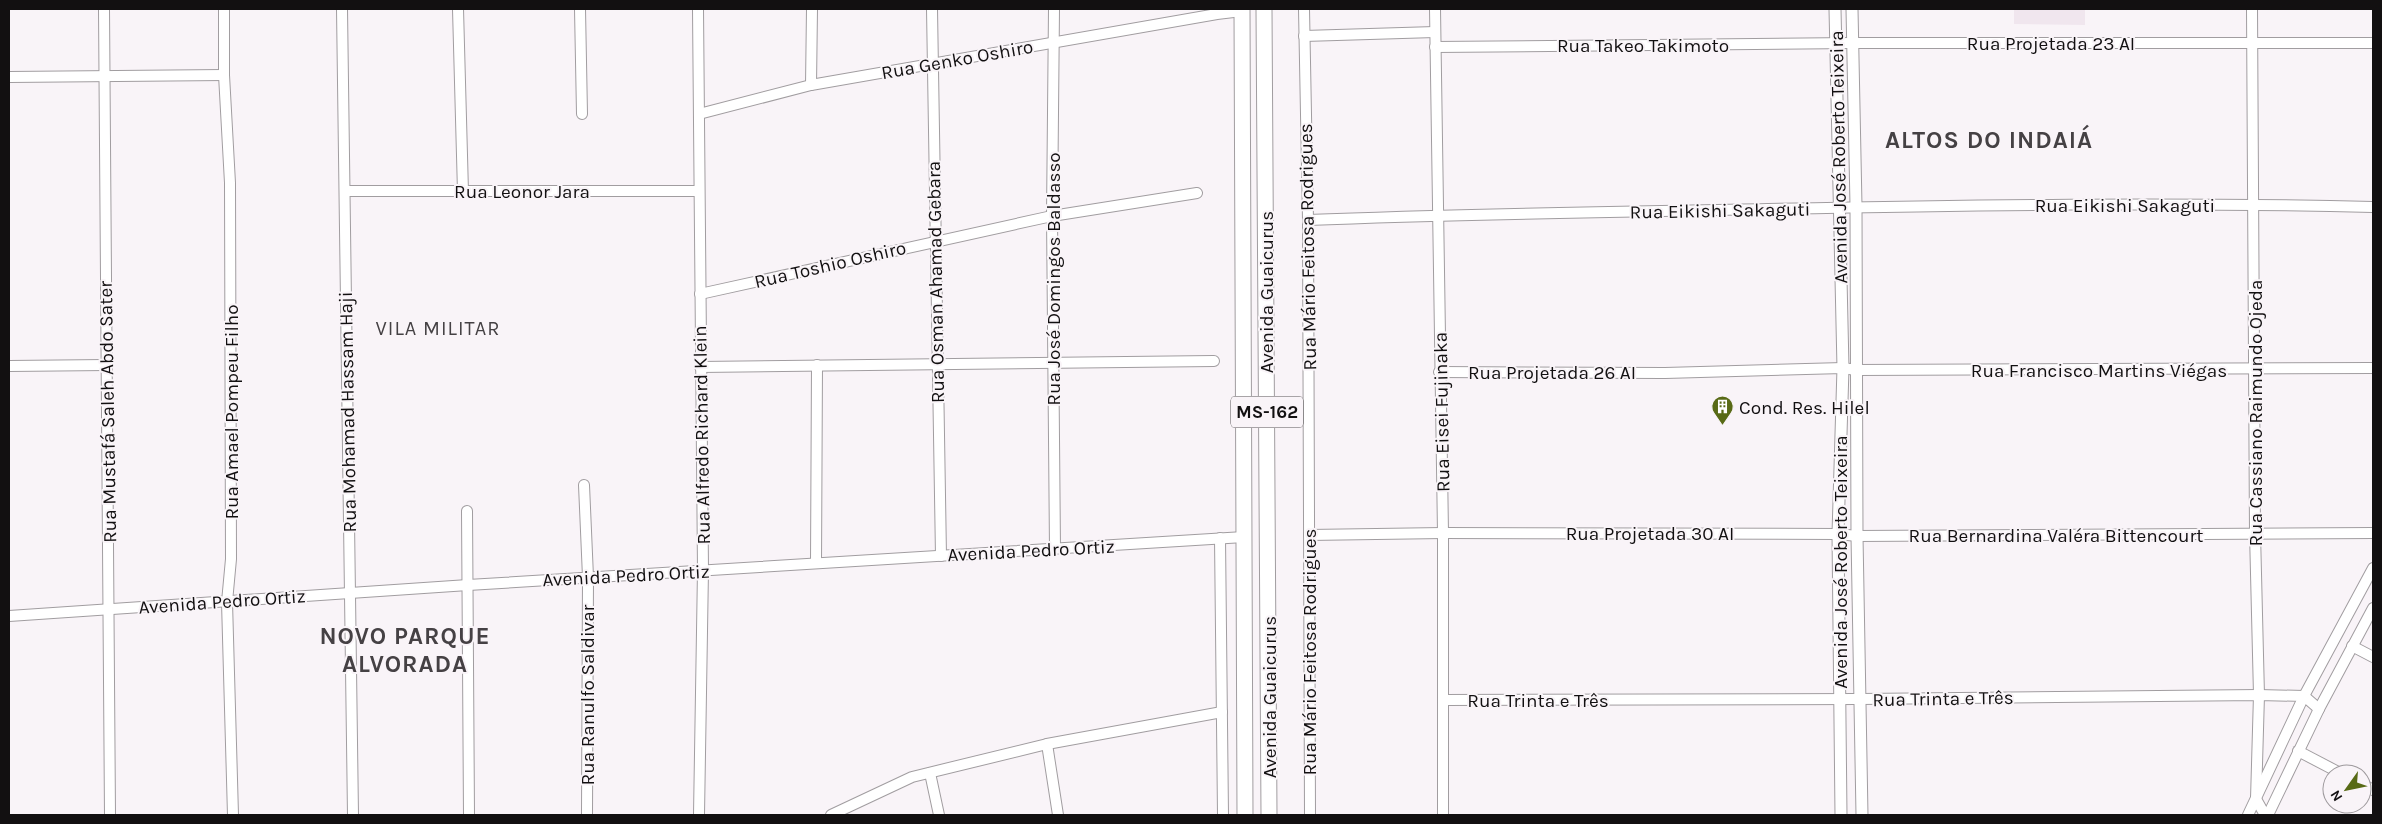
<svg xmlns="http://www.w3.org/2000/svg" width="2382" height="824" font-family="Karla,sans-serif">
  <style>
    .built { fill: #f0e6ee }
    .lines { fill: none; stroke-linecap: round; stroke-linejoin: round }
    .minor-casing { stroke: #a19da0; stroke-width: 12 }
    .tertiary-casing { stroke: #a19da0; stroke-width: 13 }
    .primary-casing { stroke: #a19da0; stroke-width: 17 }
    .minor { stroke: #fff; stroke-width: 10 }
    .tertiary { stroke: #fff; stroke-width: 11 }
    .primary { stroke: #fff; stroke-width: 15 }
    .labels { text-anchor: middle; stroke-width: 4; stroke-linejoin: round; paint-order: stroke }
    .shield { fill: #f9f4f8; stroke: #575456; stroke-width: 1 }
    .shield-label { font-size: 18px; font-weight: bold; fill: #121011 }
    .street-label { font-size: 19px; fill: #121011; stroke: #f9f4f8 }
    .poi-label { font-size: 19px; fill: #121011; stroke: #f9f4f8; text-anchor: start }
    .neighbourhood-label { font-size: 20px; letter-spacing: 1px; fill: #454144; stroke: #f9f4f8 }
    .district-label { font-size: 24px; font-weight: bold; letter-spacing: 1px; fill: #454144; stroke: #f9f4f8 }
  </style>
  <rect width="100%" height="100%" fill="#f9f4f8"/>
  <polygon class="built" points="2014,9 2085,9 2085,25 2014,24"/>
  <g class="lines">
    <defs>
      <g id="minor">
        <polyline points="104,9 110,815"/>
        <polyline points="224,9 224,75 230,183 231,559 227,602 233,815"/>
        <polyline points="342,9 353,815"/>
        <polyline points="458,9 463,192"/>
        <polyline points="580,9 582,114"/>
        <polyline points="698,9 703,570 699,815"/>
        <polyline points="932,9 941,556"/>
        <polyline points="1054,9 1052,216 1055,549"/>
        <polyline points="1304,9 1308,220 1310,815"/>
        <polyline points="1435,9 1443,533 1443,815"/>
        <polyline points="2252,9 2255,533 2259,695 2256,799 2265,815"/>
        <polyline points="1304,36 1435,32"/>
        <polyline points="1435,47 1852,43 2373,43"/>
        <polyline points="9,77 224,75"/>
        <polyline points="811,85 812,9"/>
        <polyline points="699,114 811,85 1217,14 1242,11"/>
        <polyline points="345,191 699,191"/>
        <path d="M1308,220C1461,214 1615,212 1768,209C1970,205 2172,202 2373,207"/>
        <polyline points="700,294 1052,216 1197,193"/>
        <polyline points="9,366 106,365"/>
        <polyline points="700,367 1214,361"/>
        <polyline points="1439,372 1665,373 1843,368 1856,370 2373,368"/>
        <polyline points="584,485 588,577 587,815"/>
        <polyline points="467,511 469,815"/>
        <polyline points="1309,535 1443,533 1838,534 1857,536 2373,533"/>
        <polyline points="1220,538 1223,815"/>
        <polyline points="816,563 817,365"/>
        <polyline points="9,616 468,585 1244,537"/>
        <polyline points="2352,646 2373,657"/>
        <polyline points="1443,700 1860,699 2259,695 2304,696 2319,709"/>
        <polyline points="1047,744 1058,815"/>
        <polyline points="2298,751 2342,774"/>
        <polyline points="930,773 939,815"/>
        <polyline points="2362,784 2373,790"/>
        <polyline points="831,815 912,777 1047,744 1222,712"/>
        <polyline points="2248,815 2304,696 2373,568"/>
        <polyline points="2268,815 2319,709 2373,608"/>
      </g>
      <g id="tertiary">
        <polyline points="1835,9 1843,368 1838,534 1841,815"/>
        <polyline points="1852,9 1856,206 1857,536 1862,815"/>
      </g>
      <g id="primary">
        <polyline points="1242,9 1245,815"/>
        <polyline points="1264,9 1269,815"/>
      </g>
    </defs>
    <use href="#minor" class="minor-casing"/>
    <use href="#tertiary" class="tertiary-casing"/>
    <use href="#primary" class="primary-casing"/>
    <use href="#minor" class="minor"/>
    <use href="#tertiary" class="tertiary"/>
    <use href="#primary" class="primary"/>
  </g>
  <defs>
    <symbol id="building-pin" viewBox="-11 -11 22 30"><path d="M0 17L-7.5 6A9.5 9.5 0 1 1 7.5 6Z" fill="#586a16" stroke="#f9f4f8"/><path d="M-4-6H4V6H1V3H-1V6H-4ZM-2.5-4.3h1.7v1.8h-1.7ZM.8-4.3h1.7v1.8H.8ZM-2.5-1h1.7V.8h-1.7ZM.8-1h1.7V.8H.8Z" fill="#fff"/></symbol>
  </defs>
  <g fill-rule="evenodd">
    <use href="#building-pin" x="1710" y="394" width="25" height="34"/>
  </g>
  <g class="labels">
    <rect class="shield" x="1231" y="396.5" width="72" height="31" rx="4"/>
    <g class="shield-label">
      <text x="1267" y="418">MS-162</text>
    </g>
    <g class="street-label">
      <text x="2051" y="50">Rua Projetada 23 AI</text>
      <text x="1643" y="52">Rua Takeo Takimoto</text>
      <text transform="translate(957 59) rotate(-10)" y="7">Rua Genko Oshiro</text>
      <text transform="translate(1838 157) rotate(-91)" y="7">Avenida José Roberto Teixeira</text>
      <text x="522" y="198">Rua Leonor Jara</text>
      <text x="2125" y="212">Rua Eikishi Sakaguti</text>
      <text transform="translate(1720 210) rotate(-1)" y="7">Rua Eikishi Sakaguti</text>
      <text transform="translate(1307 247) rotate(-91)" y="7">Rua Mário Feitosa Rodrigues</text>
      <text transform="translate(830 264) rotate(-13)" y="7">Rua Toshio Oshiro</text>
      <text transform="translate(1053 279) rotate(-90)" y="7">Rua José Domingos Baldasso</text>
      <text transform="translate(935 282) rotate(-91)" y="7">Rua Osman Ahamad Gebara</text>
      <text transform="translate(1266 292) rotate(-90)" y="7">Avenida Guaicurus</text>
      <text x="2099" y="377">Rua Francisco Martins Viégas</text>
      <text x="1552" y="379">Rua Projetada 26 AI</text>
      <text transform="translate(107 412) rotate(-91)" y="7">Rua Mustafá Saleh Abdo Sater</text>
      <text transform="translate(231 412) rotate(-90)" y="7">Rua Amael Pompeu Filho</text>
      <text transform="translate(347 412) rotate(-91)" y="7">Rua Mohamad Hassam Haji</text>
      <text transform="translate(1441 412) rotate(-91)" y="7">Rua Eisei Fujinaka</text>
      <text transform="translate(2255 413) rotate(-90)" y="7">Rua Cassiano Raimundo Ojeda</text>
      <text transform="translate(701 435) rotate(-91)" y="7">Rua Alfredo Richard Klein</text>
      <text x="1650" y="540">Rua Projetada 30 AI</text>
      <text x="2056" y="542">Rua Bernardina Valéra Bittencourt</text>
      <text transform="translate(1031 550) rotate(-3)" y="7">Avenida Pedro Ortiz</text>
      <text transform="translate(1840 562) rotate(-90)" y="7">Avenida José Roberto Teixeira</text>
      <text transform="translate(626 575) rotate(-3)" y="7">Avenida Pedro Ortiz</text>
      <text transform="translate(222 601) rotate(-4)" y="7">Avenida Pedro Ortiz</text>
      <text transform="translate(1309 652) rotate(-90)" y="7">Rua Mário Feitosa Rodrigues</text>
      <text transform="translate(587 695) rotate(-90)" y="7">Rua Ranulfo Saldivar</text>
      <text transform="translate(1269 697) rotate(-90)" y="7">Avenida Guaicurus</text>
      <text transform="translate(1943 698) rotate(-1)" y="7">Rua Trinta e Três</text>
      <text x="1538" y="707">Rua Trinta e Três</text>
    </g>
    <g class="poi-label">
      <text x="1739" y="414">Cond. Res. Hilel</text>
    </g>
    <g class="neighbourhood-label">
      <text x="438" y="335">VILA MILITAR</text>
    </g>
    <g class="district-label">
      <text x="1989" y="148">ALTOS DO INDAIÁ</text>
      <text x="405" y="644">NOVO PARQUE<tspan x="405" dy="28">ALVORADA</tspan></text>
    </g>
  </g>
  <rect width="2382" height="824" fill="none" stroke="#121011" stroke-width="20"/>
  <g transform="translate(2347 789) rotate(237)"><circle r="24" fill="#f9f4f8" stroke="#9d999c"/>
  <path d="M0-4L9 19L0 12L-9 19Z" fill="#586a16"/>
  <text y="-8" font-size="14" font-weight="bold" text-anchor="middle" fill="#121011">N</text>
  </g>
</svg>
